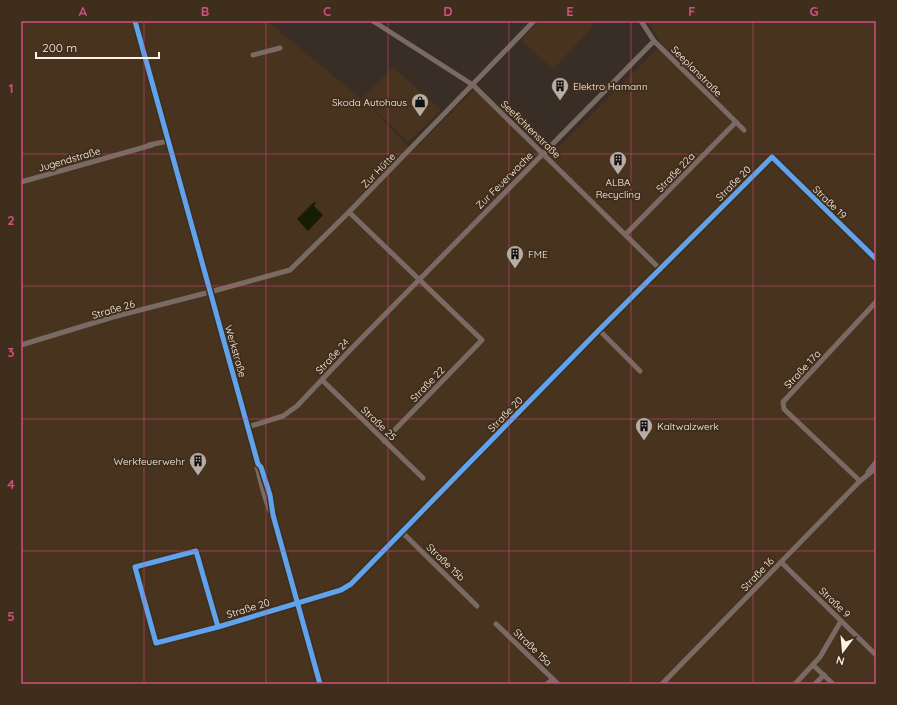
<svg xmlns="http://www.w3.org/2000/svg" width="897" height="705" font-family="Quicksand,sans-serif">
  <style>
    .built { fill: #48331e }
    .water { fill: #171d03 }
    .lines { fill: none; stroke-linecap: round; stroke-linejoin: round }
    .minor { stroke: #796a63; stroke-width: 5 }
    .cycleway-casing { stroke: #402e1d; stroke-width: 8 }
    .cycleway { stroke: #60a3ed; stroke-width: 5 }
    .grid { fill: none; stroke: #d14e7e; stroke-width: 1; stroke-opacity: 0.55 }
    .labels { text-anchor: middle; stroke-width: 4; stroke-linejoin: round; paint-order: stroke }
    .street-label { font-size: 10px; fill: #fef2e7; stroke: #402e1d }
    .poi-label { font-size: 10px; fill: #fef2e7; stroke: #402e1d; text-anchor: start }
    .neatline { fill: none; stroke: #d14e7e; stroke-width: 1.5 }
    .grid-label { font-size: 13px; text-anchor: middle; font-weight: bold; fill: #d14e7e }
  </style>
  <rect width="100%" height="100%" fill="#382e25"/>
  <g class="built">
    <polygon points="21,21 267,21 372,108 412,151 478,86 549,157 662,44 647,21 876,21 876,684 21,684"/>
    <polygon points="540,21 596,21 586,34 553,69 521,40"/>
    <polygon points="393,67 441,110 408,142 363,98"/>
  </g>
  <polygon class="water" points="314,202 316,203 314,206 323,215 308,231 297,219"/>
  <g class="lines">
    <g class="minor">
      <polyline points="135,21 258,464 261,467 270,495 273,515 320,684"/>
      <polyline points="373,21 473,85 660,269"/>
      <polyline points="641,21 654,41 744,130"/>
      <polyline points="253,55 280,48"/>
      <polyline points="149,145 168,141"/>
      <polyline points="21,182 152,145"/>
      <polyline points="349,212 482,340 384,441"/>
      <polyline points="626,234 736,122"/>
      <polyline points="599,330 640,371"/>
      <polyline points="21,345 113,317 210,292 290,270 349,212 534,21"/>
      <polyline points="322,380 423,478"/>
      <polyline points="248,427 283,416 297,406 353,347 654,41"/>
      <path d="M258,464L257,467C260,477 266,509 273,515"/>
      <polyline points="868,472 876,462"/>
      <polyline points="860,481 784,409 783,402 876,302"/>
      <polyline points="402,532 477,606"/>
      <polyline points="781,562 876,655"/>
      <polyline points="496,624 558,684"/>
      <polyline points="218,627 156,643 135,567 196,551 218,627 341,590 351,584 599,330 772,157 876,259"/>
      <polyline points="813,665 833,684"/>
      <polyline points="547,684 553,679"/>
      <polyline points="662,684 860,481 876,468"/>
      <polyline points="795,684 820,657 841,621"/>
      <polyline points="815,684 824,675"/>
    </g>
    <defs>
      <g id="cycleway">
        <polyline points="135,21 258,464 261,467 270,495 273,515 320,684"/>
        <polyline points="218,627 156,643 135,567 196,551 218,627 341,590 351,584 599,330 772,157 876,259"/>
      </g>
    </defs>
    <use href="#cycleway" class="cycleway-casing"/>
    <use href="#cycleway" class="cycleway"/>
  </g>
  <path class="grid" d="M144,21V684M266,21V684M388,21V684M509,21V684M631,21V684M753,21V684M21,154H876M21,286H876M21,419H876M21,551H876"/>
  <defs>
    <symbol id="building-pin" viewBox="-11 -11 22 30"><path d="M0 17L-7.5 6A9.5 9.5 0 1 1 7.5 6Z" fill="#b9ada3" stroke="#402e1d"/><path d="M-4-6H4V6H1V3H-1V6H-4ZM-2.5-4.3h1.7v1.8h-1.7ZM.8-4.3h1.7v1.8H.8ZM-2.5-1h1.7V.8h-1.7ZM.8-1h1.7V.8H.8Z" fill="#111"/></symbol>
    <symbol id="shop-pin" viewBox="-11 -11 22 30"><path d="M0 17L-7.5 6A9.5 9.5 0 1 1 7.5 6Z" fill="#b9ada3" stroke="#402e1d"/><path d="M-5-2.5h2.3a2.7 3.5 0 0 1 5.4 0H5L5.5 6h-11ZM-1.5-2.5h3a1.5 2.3 0 0 0-3 0Z" fill="#111"/></symbol>
  </defs>
  <g fill-rule="evenodd">
    <use href="#building-pin" x="550" y="76" width="20" height="27"/>
    <use href="#shop-pin" x="410" y="92" width="20" height="27"/>
    <use href="#building-pin" x="608" y="150" width="20" height="27"/>
    <use href="#building-pin" x="505" y="244" width="20" height="27"/>
    <use href="#building-pin" x="634" y="416" width="20" height="27"/>
    <use href="#building-pin" x="188" y="451" width="20" height="27"/>
  </g>
  <g class="labels">
    <g class="street-label">
      <text transform="translate(697 71) rotate(45)" y="4">Seeplanstraße</text>
      <text transform="translate(531 129) rotate(44)" y="4">Seefichtenstraße</text>
      <text transform="translate(69 159) rotate(-16)" y="4">Jugendstraße</text>
      <text transform="translate(378 170) rotate(-46)" y="4">Zur Hütte</text>
      <text transform="translate(675 172) rotate(-46)" y="4">Straße 22a</text>
      <text transform="translate(504 180) rotate(-45)" y="4">Zur Feuerwache</text>
      <text transform="translate(733 183) rotate(-45)" y="4">Straße 20</text>
      <text transform="translate(830 202) rotate(44)" y="4">Straße 19</text>
      <text transform="translate(113 309) rotate(-16)" y="4">Straße 26</text>
      <text transform="translate(236 351) rotate(74)" y="4">Werkstraße</text>
      <text transform="translate(332 356) rotate(-47)" y="4">Straße 24</text>
      <text transform="translate(802 369) rotate(-47)" y="4">Straße 17a</text>
      <text transform="translate(427 384) rotate(-46)" y="4">Straße 22</text>
      <text transform="translate(505 414) rotate(-46)" y="4">Straße 20</text>
      <text transform="translate(379 423) rotate(44)" y="4">Straße 25</text>
      <text transform="translate(446 562) rotate(44)" y="4">Straße 15b</text>
      <text transform="translate(757 574) rotate(-46)" y="4">Straße 16</text>
      <text transform="translate(835 602) rotate(44)" y="4">Straße 9</text>
      <text transform="translate(248 608) rotate(-17)" y="4">Straße 20</text>
      <text transform="translate(533 647) rotate(44)" y="4">Straße 15a</text>
    </g>
    <g class="poi-label">
      <text x="573" y="90">Elektro Hamann</text>
      <text x="407" y="106" text-anchor="end">Skoda Autohaus</text>
      <text x="618" y="186" text-anchor="middle">ALBA<tspan x="618" dy="12">Recycling</tspan></text>
      <text x="528" y="258">FME</text>
      <text x="657" y="430">Kaltwalzwerk</text>
      <text x="185" y="465" text-anchor="end">Werkfeuerwehr</text>
    </g>
  </g>
  <rect width="897" height="705" fill="none" stroke="#402e1d" stroke-width="44"/>
  <g transform="translate(843 651) rotate(196)" stroke="#402e1d" stroke-width="3" paint-order="stroke">
  <path d="M0-3L7 15L0 10L-7 15Z" fill="#fef2e7"/>
  <text y="-6" font-size="11" font-weight="bold" text-anchor="middle" fill="#fef2e7">N</text>
  </g>
  <path d="M36 52v6h123v-6" fill="none" stroke="#fef2e7" stroke-width="2"/>
  <text x="42" y="52" font-size="12" fill="#fef2e7" stroke="#402e1d" stroke-width="3" paint-order="stroke">200 m</text>
  <rect x="22" y="22" width="853" height="661" class="neatline"/>
  <g class="grid-label">
    <text x="83" y="16">A</text>
    <text x="205" y="16">B</text>
    <text x="327" y="16">C</text>
    <text x="448" y="16">D</text>
    <text x="570" y="16">E</text>
    <text x="692" y="16">F</text>
    <text x="814" y="16">G</text>
    <text x="11" y="93">1</text>
    <text x="11" y="225">2</text>
    <text x="11" y="357">3</text>
    <text x="11" y="489">4</text>
    <text x="11" y="621">5</text>
  </g>
</svg>
